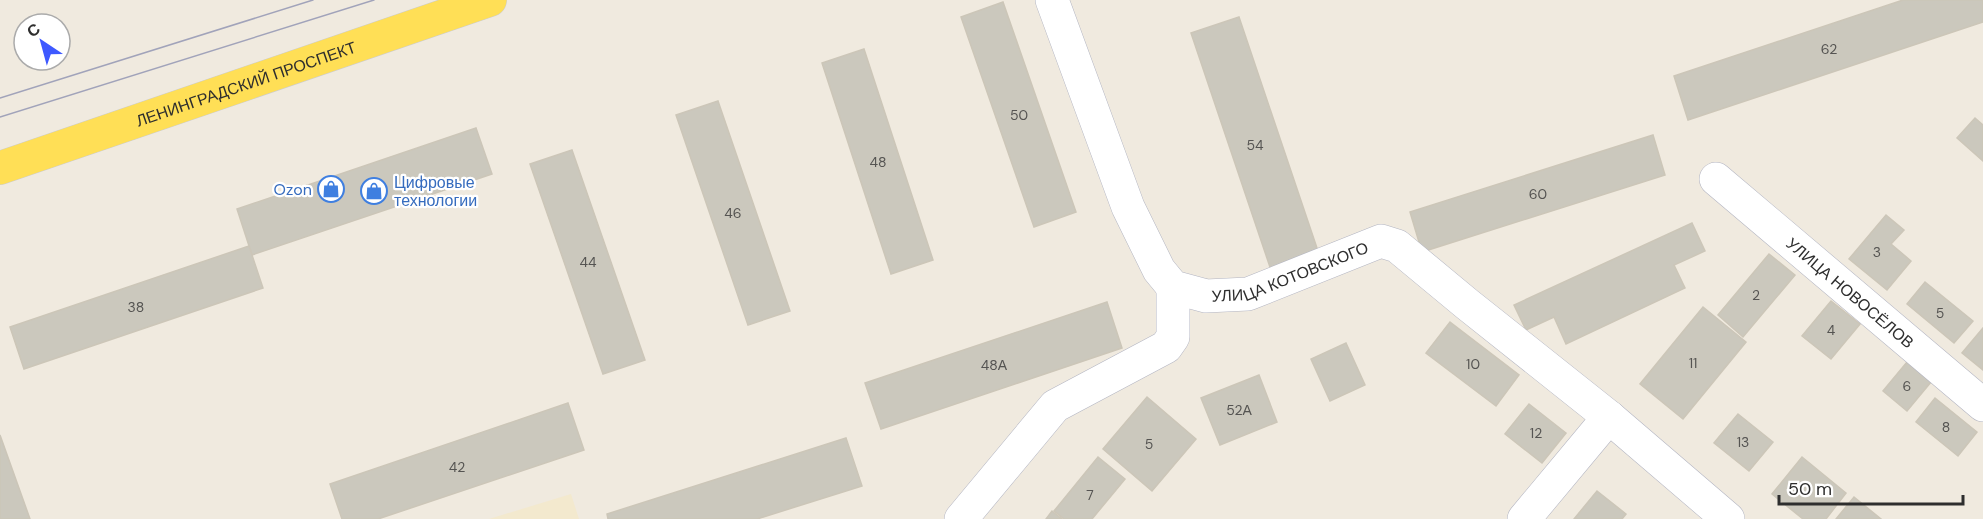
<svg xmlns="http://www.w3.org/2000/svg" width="1983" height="519" font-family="'DM Sans',sans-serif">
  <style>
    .education { fill: #f3e9ce }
    .building { fill: #cbc8bd; stroke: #ccc6b8; stroke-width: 1.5 }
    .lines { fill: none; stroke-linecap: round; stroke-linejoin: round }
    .minor-casing { stroke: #b3b5c2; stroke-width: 34 }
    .major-casing { stroke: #cdcdcd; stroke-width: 34 }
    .minor { stroke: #fff; stroke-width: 33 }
    .major { stroke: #ffdf56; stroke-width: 33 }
    .tram { stroke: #a1a3ba; stroke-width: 1.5 }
    .labels { text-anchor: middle; stroke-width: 4.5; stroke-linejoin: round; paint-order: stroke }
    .number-label { font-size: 14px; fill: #555452 }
    .street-label { font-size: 16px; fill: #2e2e2e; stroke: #fff }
    .shop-label { font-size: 16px; fill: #366cbe; stroke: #fff; text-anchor: start }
  </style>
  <rect width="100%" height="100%" fill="#f0eadf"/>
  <polygon class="education" points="571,494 579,519 489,519"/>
  <g class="building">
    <polygon points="1903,0 1983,0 1983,22 1688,120 1674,76"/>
    <polygon points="1003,2 1076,212 1034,227 961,17"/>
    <polygon points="1239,17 1320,257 1272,273 1191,33"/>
    <polygon points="864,49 933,260 891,274 822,63"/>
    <polygon points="718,101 790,311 748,325 676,115"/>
    <polygon points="1975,118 1983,125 1983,161 1957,138"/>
    <polygon points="476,128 492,174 252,255 237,209"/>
    <polygon points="1653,135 1665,175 1422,252 1410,212"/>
    <polygon points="572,150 645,360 603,374 530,164"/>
    <polygon points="1886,215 1904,230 1891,244 1911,261 1887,290 1849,259"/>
    <polygon points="1692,223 1705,251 1674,265 1685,288 1566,344 1554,317 1526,330 1514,305"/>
    <polygon points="249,246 263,288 24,369 10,327"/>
    <polygon points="1769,254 1795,275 1743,337 1718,315"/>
    <polygon points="1925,282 1973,321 1954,343 1907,304"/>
    <polygon points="1831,301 1860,324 1831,359 1802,336"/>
    <polygon points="1107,302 1122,348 881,429 865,383"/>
    <polygon points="1703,307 1746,342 1683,419 1640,384"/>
    <polygon points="1450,322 1519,375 1496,406 1426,353"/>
    <polygon points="1983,328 1983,370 1962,353"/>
    <polygon points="1346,343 1365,385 1330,401 1311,359"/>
    <polygon points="1907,362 1931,382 1907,411 1883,391"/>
    <polygon points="1259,375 1277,422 1220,445 1201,398"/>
    <polygon points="1147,397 1196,439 1152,491 1103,449"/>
    <polygon points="1935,398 1977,432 1958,456 1916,422"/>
    <polygon points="568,403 584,450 378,519 342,519 330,484"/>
    <polygon points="1529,404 1566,433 1542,463 1505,434"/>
    <polygon points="1738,414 1773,442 1749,471 1714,443"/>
    <polygon points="0,435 30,519 0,519"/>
    <polygon points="846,438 862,486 757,519 608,519 607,514"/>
    <polygon points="1098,457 1125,479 1092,519 1064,519 1054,511"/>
    <polygon points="1802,457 1846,493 1826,519 1803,519 1772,494"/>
    <polygon points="1597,491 1626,514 1622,519 1574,519"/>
    <polygon points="1854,497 1881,519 1836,519"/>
    <polygon points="1052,511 1062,519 1046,519"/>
  </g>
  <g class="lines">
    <defs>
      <g id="minor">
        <path id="s1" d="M1052,0L1128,207L1159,270L1173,287L1206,296L1248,294L1381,241L1397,246L1467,304L1609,417L1728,519"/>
        <path id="s2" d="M1716,179L1983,405"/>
        <polyline points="961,519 1055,406 1166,347 1173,337 1173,287"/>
        <polyline points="1524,519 1609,417"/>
      </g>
      <g id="major">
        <path id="s3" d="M0,168L490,0"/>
      </g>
    </defs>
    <use href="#minor" class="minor-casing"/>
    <use href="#major" class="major-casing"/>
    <use href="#minor" class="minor"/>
    <use href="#major" class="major"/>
    <g class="tram">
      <polyline points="0,98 313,0"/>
      <polyline points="0,117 374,0"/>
    </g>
  </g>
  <defs>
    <symbol id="shop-ring" viewBox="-11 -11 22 22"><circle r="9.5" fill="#fff" stroke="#3f7fe0" stroke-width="1.5"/><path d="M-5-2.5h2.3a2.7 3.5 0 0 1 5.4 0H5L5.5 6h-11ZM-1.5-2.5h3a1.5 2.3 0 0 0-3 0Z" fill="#3f7fe0"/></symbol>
  </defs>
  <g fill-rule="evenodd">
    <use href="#shop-ring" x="316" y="174" width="30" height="30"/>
    <use href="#shop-ring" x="359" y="176" width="30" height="30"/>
  </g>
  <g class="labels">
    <g class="number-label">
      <text x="1829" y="54">62</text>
      <text x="1019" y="120">50</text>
      <text x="1255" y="150">54</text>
      <text x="878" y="167">48</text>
      <text x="1538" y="199">60</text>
      <text x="733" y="218">46</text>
      <text x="1877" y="257">3</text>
      <text x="588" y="267">44</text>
      <text x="1756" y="300">2</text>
      <text x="136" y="312">38</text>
      <text x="1940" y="318">5</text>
      <text x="1831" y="335">4</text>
      <text x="1693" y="368">11</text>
      <text x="1473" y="369">10</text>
      <text x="994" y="370">48А</text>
      <text x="1907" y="391">6</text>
      <text x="1239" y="415">52А</text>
      <text x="1946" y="432">8</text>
      <text x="1536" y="438">12</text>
      <text x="1743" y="447">13</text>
      <text x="1149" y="449">5</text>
      <text x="457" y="472">42</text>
      <text x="1090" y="500">7</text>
    </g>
    <g class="street-label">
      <text dy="6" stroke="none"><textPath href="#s3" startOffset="260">ЛЕНИНГРАДСКИЙ ПРОСПЕКТ</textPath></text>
      <text dy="6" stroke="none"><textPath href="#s1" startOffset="435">УЛИЦА КОТОВСКОГО</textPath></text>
      <text dy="6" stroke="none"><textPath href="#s2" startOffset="176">УЛИЦА НОВОСЁЛОВ</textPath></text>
    </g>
    <g class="shop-label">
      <text x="394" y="188">Цифровые<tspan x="394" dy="18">технологии</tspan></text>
      <text x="312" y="195" text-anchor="end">Ozon</text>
    </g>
  </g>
  <g transform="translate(42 42) rotate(324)"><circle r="28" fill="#ffffff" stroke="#ababab" stroke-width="1.5"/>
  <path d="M0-4.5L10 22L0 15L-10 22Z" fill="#3e59ff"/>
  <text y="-9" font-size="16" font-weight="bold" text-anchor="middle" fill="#2e2e2e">С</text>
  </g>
  <path d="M1779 495v9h184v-9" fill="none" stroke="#2e2e2e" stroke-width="3"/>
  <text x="1788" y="495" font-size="18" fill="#2e2e2e" stroke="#ffffff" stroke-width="4.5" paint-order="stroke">50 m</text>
</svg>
